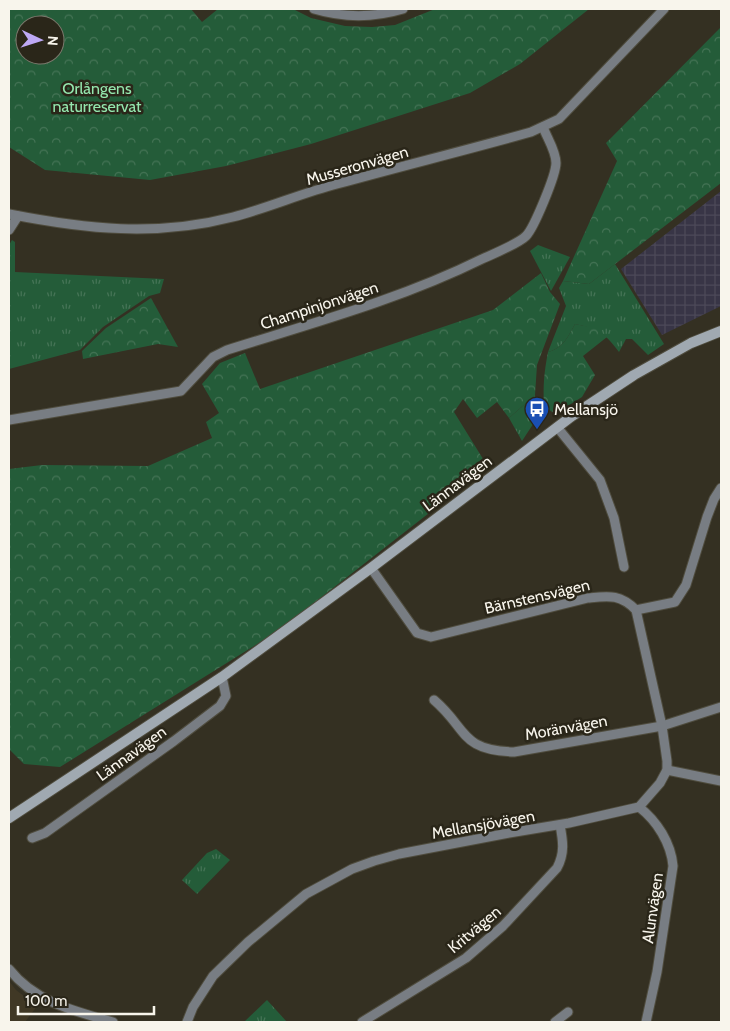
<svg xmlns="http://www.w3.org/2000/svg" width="730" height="1031" font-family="Cabin,sans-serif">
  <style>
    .industrial { fill: url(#industrial-grid) }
    .built { fill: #403825 }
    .grass { fill: url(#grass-tufts) }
    .forest { fill: url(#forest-crowns); fill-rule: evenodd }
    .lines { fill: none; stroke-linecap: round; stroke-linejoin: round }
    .street-casing { stroke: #4f4c3e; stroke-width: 11 }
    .secondary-casing { stroke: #4f4c3e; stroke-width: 12 }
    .street { stroke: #787d83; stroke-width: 9 }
    .secondary { stroke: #a0a9b1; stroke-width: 10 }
    .labels { text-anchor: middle; stroke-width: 5; stroke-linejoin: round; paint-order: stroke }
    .park-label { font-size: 16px; fill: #94e7ae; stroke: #2a2619 }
    .street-label { font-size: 16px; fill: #f8f5ec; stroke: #2a2619 }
    .poi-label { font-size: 16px; fill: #f8f5ec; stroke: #2a2619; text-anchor: start }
  </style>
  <defs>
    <pattern id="industrial-grid" width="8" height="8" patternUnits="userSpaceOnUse" patternTransform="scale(1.25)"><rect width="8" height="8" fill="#383546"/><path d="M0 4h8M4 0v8" fill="none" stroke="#4c4958"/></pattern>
    <pattern id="grass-tufts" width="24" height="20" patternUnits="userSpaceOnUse" patternTransform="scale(1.25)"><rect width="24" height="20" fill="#245c39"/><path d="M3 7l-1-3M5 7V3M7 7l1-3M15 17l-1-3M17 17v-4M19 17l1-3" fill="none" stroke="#457456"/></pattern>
    <pattern id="forest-crowns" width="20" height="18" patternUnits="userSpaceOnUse" patternTransform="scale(1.25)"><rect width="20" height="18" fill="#245c39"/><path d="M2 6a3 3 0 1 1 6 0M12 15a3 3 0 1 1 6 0" fill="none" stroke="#457456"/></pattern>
  </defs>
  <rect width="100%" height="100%" fill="#343022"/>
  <polygon class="industrial" points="721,191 721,306 662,335 621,269"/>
  <polygon class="built" points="9,981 16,990 37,1006 25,1022 9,1022"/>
  <g class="grass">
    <polygon points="12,240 15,242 15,272 164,279 160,293 149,296 103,327 80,350 9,369 9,245"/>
    <polygon points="538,245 570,257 551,291 530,251"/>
    <path d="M615,264L664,344L648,355L632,339H626L619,352C605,333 598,329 575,324C568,337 563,348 548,352L566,306L559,288L563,281L589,284Z"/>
    <polygon points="535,395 539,415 522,441 509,418"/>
    <polygon points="216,849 230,860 197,894 182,880 207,853"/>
    <polygon points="267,1000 287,1022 244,1022"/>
  </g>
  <g class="forest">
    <path d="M9,9H191L202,22L218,9H293L311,18L345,26L372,27L395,25L435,9H589L520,64L470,93L311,144L226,166L150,180L45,170L9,147ZM25,25H55V55H25Z"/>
    <polygon points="721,27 721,183 589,284 563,281 617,161 606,143"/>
    <polygon points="541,273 550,292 560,304 537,365 535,395 509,418 497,402 477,418 463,399 454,412 488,467 278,631 60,767 24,764 9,749 9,469 42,465 148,466 212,438 206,422 219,413 202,384 220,363 245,353 260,389 493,310"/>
    <polygon points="151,298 178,347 158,344 83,359 82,351 106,328"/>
    <path d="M575,324L595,328L607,337L583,356L595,375L582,397L555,414L544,406C543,385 544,373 548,352C563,348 568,337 575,324Z"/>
  </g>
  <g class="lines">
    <defs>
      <g id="street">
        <path d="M314,9C344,18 373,18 403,9"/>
        <path d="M9,214C85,229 156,237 233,217C268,208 302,193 337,184C402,166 467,150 531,132L559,119L664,9"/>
        <polyline points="9,230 18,216"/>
        <path d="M9,420L181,391L213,357L227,350C313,323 401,299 482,259C493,254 518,244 526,236C534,228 556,175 556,163C556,151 547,138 543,127"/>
        <polyline points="557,427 600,480 614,518 624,567"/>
        <path d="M371,568L417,633L431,637L588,598C609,596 620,594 636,610L675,602L686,585L707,517L714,499L721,488"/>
        <path d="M434,700C468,729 459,750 514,752L662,726L721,707"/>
        <polyline points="667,770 721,781"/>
        <path d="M639,807C657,821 671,843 673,866L657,972L646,1022"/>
        <polyline points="32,838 45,833 174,741 220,706 226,696 222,677"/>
        <path d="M9,969C35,1002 74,1011 113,1022"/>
        <polyline points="187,1022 193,1007 213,976 248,942 306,894 352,869 374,861 399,854 509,833 569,823 639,807 660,783 667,770 667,761 662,726 636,610"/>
        <path d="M362,1022L466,958L503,926L557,868C565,853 563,841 560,825"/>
        <polyline points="555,1022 568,1012"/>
      </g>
      <polyline id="secondary" points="9,818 222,677 371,568 572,416 634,375 691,343 721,331"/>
    </defs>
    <use href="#street" class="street-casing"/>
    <use href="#secondary" class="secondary-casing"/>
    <use href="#street" class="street"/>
    <use href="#secondary" class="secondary"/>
  </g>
  <defs>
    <symbol id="bus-pin" viewBox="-11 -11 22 30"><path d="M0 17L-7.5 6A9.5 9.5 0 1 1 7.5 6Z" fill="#1a4fb4" stroke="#2a2619"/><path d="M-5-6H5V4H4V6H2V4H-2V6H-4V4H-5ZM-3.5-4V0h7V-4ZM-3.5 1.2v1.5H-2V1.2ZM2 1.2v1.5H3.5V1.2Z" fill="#fff"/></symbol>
  </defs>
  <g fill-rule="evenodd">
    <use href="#bus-pin" x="523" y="395" width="28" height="38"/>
  </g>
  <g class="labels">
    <g class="park-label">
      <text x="97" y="94">Orlångens<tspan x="97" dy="18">naturreservat</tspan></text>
    </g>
    <g class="street-label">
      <text transform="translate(357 165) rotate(-16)" y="6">Musseronvägen</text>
      <text transform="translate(319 305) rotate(-18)" y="6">Champinjonvägen</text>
      <text transform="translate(457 483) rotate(-37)" y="6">Lännavägen</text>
      <text transform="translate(537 596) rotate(-13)" y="6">Bärnstensvägen</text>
      <text transform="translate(566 727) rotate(-10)" y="6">Moränvägen</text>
      <text transform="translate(131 753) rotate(-36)" y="6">Lännavägen</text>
      <text transform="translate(483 824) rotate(-10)" y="6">Mellansjövägen</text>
      <text transform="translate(652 908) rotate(-82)" y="6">Alunvägen</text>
      <text transform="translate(474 929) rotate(-40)" y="6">Kritvägen</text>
    </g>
    <g class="poi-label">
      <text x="554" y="415">Mellansjö</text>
    </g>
  </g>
  <rect width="730" height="1031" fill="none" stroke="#f8f5ec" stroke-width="20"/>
  <g transform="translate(40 40) rotate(94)"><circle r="24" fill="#2a2619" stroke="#7c796d"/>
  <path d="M0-4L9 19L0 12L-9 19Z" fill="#bea9f5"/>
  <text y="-8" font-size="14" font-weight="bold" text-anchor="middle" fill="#f8f5ec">N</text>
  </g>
  <path d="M18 1006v8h136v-8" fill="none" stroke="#f8f5ec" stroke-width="2.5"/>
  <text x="25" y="1006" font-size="15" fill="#f8f5ec" stroke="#2a2619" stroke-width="4" paint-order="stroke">100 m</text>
</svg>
